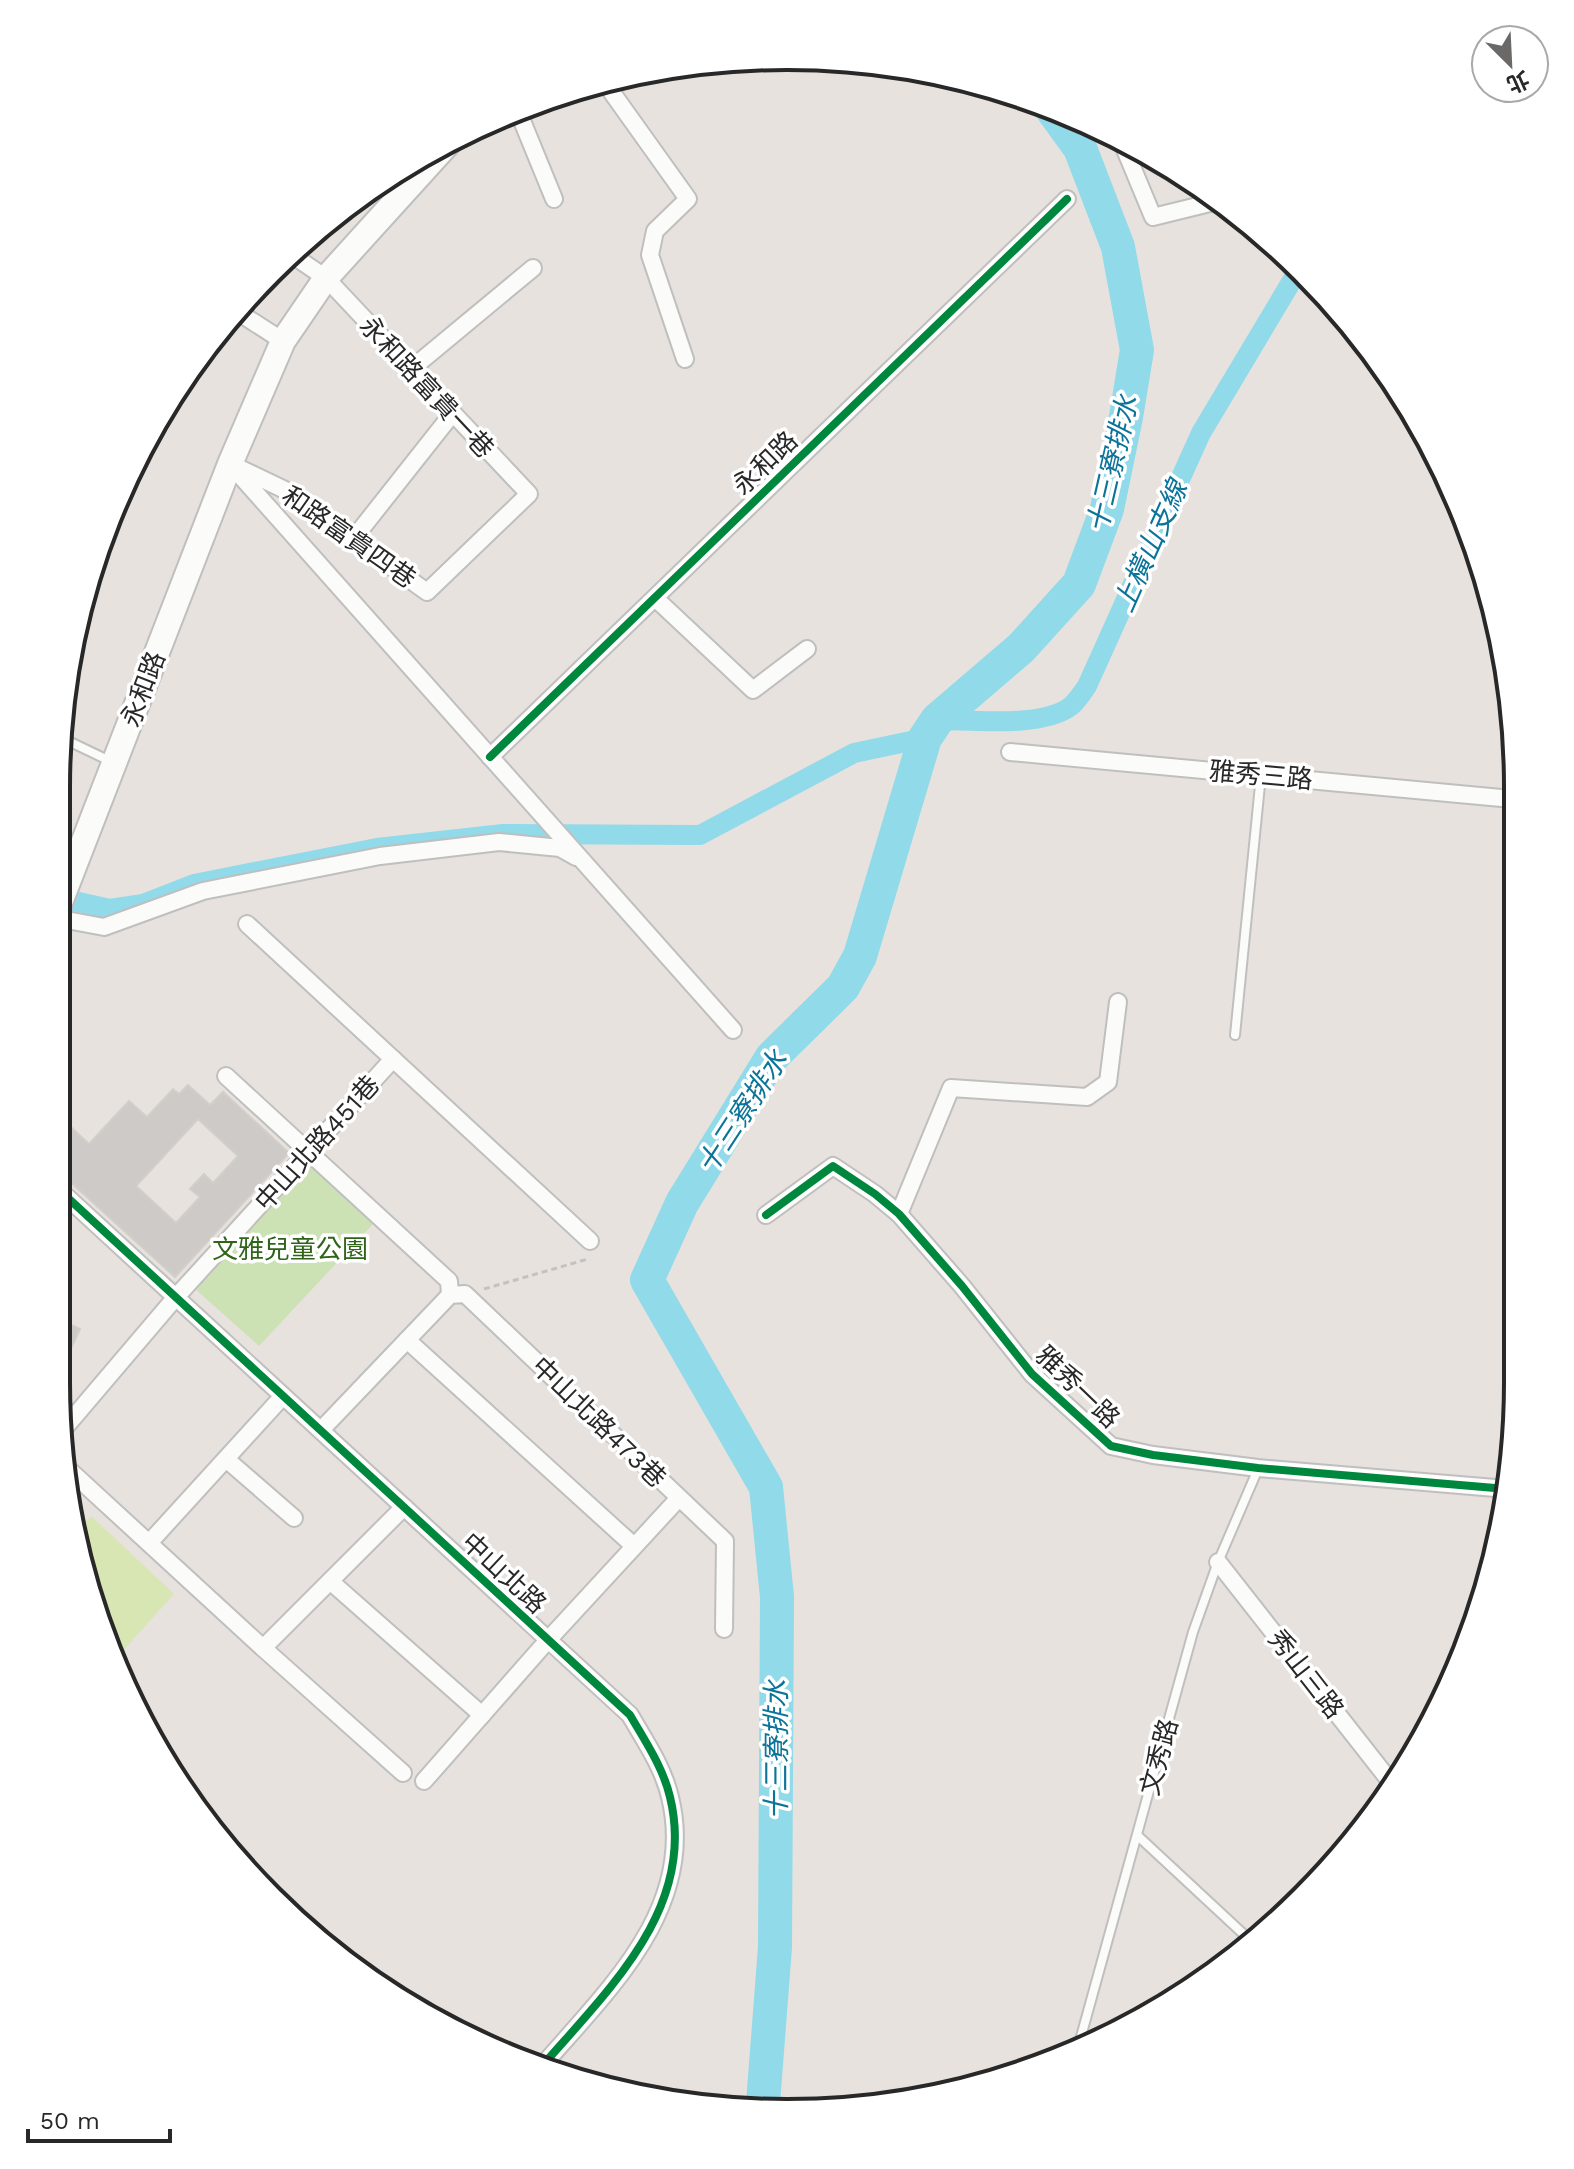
<svg xmlns="http://www.w3.org/2000/svg" width="1574" height="2169" font-family="'Work Sans','Noto Sans TC',sans-serif">
  <style>
    .green { fill: #cce2b5 }
    .pitch { fill: #d8e6b3 }
    .lines { fill: none; stroke-linecap: round; stroke-linejoin: round }
    .canal { stroke: #90daea; stroke-width: 20 }
    .river { stroke: #90daea; stroke-width: 34 }
    .building { fill: #cecac7; stroke: #d2cec9; stroke-width: 2; fill-rule: evenodd }
    .lane-casing { stroke: #c0bfbf; stroke-width: 12 }
    .street-casing { stroke: #c0bfbf; stroke-width: 20 }
    .secondary-casing { stroke: #c0bfbf; stroke-width: 28 }
    .path { stroke: #c3c2c2; stroke-width: 3; stroke-dasharray: 6 4; stroke-linecap: butt }
    .lane { stroke: #fbfbfa; stroke-width: 8 }
    .street { stroke: #fbfbfa; stroke-width: 16 }
    .secondary { stroke: #fbfbfa; stroke-width: 24 }
    .cycleway-casing { stroke: #fff; stroke-width: 13 }
    .cycleway { stroke: #00873e; stroke-width: 8 }
    .labels { text-anchor: middle; stroke-width: 7; stroke-linejoin: round; paint-order: stroke }
    .street-label { font-size: 26px; fill: #282828; stroke: #fff }
    .park-label { font-size: 26px; fill: #2f6419; stroke: #fff }
    .water-label { font-size: 28px; font-style: italic; fill: #0c7498; stroke: #fff }
    .rim { fill: none; stroke: #282828; stroke-width: 4 }
  </style>
  <rect width="100%" height="100%" fill="#e7e2dd"/>
  <polygon class="green" points="310,1163 374,1223 259,1346 194,1288"/>
  <polygon class="pitch" points="91,1516 174,1594 119,1655 81,1572 76,1533"/>
  <g class="lines">
    <g class="canal">
      <path d="M937,720C972,720 1043,728 1071,706C1077,701 1082,693 1087,686L1201,433L1299,269"/>
      <polyline points="56,897 110,909 143,904 194,884 377,848 503,834 700,835 854,753 925,738"/>
    </g>
    <polyline class="river" points="763,2103 775,1947 777,1597 766,1487 647,1280 682,1203 772,1057 843,987 860,956 925,738 937,720 1021,648 1079,584 1107,509 1126,417 1137,350 1118,247 1080,148 1051,108"/>
  </g>
  <g class="building">
    <path d="M188,1085L210,1105L223,1092L289,1153L175,1277L56,1169V1113L89,1144L129,1101L147,1117L173,1089L179,1094ZM198,1119L238,1156L213,1183L204,1174L190,1189L200,1197L176,1223L136,1186Z"/>
    <polygon points="56,1318 80,1329 56,1381"/>
  </g>
  <g class="lines">
    <defs>
      <g id="lane">
        <polyline points="62,738 112,762"/>
        <polyline points="1235,1035 1261,775"/>
        <polyline points="1138,1836 1252,1942"/>
        <polyline points="1077,2051 1193,1632 1218,1562 1258,1469"/>
      </g>
      <g id="street">
        <polyline points="603,80 688,199 655,231 650,255 685,359"/>
        <polyline points="518,111 554,199"/>
        <polyline points="1121,140 1153,217 1218,201"/>
        <polyline points="241,314 283,341"/>
        <polyline points="410,370 533,268"/>
        <polyline points="230,464 733,1030"/>
        <polyline points="239,468 285,490 427,592 529,494 326,278 295,257"/>
        <polyline points="354,538 452,414"/>
        <polyline points="655,598 753,690 807,649"/>
        <polyline points="1010,752 1512,799"/>
        <polyline points="490,757 1067,199"/>
        <polyline points="56,918 104,927 203,891 380,856 499,842 560,848 576,857"/>
        <polyline points="247,924 590,1241"/>
        <polyline points="226,1076 449,1281 450,1295"/>
        <path d="M56,1187L630,1715C645,1741 663,1767 670,1797C697,1907 609,1989 543,2065"/>
        <polyline points="899,1214 951,1088 1087,1097 1108,1082 1118,1002"/>
        <polyline points="766,1215 833,1166 875,1194 899,1214 962,1286 1032,1374 1111,1446 1153,1455 1258,1468 1507,1489"/>
        <polyline points="407,1340 634,1546"/>
        <polyline points="321,1430 450,1295 465,1294 725,1541 724,1629"/>
        <polyline points="62,1431 176,1297 393,1059"/>
        <polyline points="226,1459 294,1518"/>
        <polyline points="67,1468 263,1648 403,1773"/>
        <polyline points="149,1543 283,1396"/>
        <polyline points="1218,1562 1393,1785"/>
        <polyline points="330,1581 482,1715"/>
        <polyline points="263,1648 404,1507"/>
        <polyline points="424,1781 548,1640 679,1498"/>
      </g>
      <polyline id="secondary" points="56,913 230,464 283,341 326,278 452,139"/>
    </defs>
    <use href="#lane" class="lane-casing"/>
    <use href="#street" class="street-casing"/>
    <use href="#secondary" class="secondary-casing"/>
    <polyline class="path" points="484,1289 588,1259"/>
    <use href="#lane" class="lane"/>
    <use href="#street" class="street"/>
    <use href="#secondary" class="secondary"/>
    <defs>
      <g id="cycleway">
        <polyline points="490,757 1067,199"/>
        <path d="M56,1187L630,1715C645,1741 663,1767 670,1797C697,1907 609,1989 543,2065"/>
        <polyline points="766,1215 833,1166 875,1194 899,1214 962,1286 1032,1374 1111,1446 1153,1455 1258,1468 1507,1489"/>
      </g>
    </defs>
    <use href="#cycleway" class="cycleway-casing"/>
    <use href="#cycleway" class="cycleway"/>
  </g>
  <g class="labels">
    <g class="street-label">
      <text transform="translate(427 387) rotate(47)" y="9">永和路富貴一巷</text>
      <text transform="translate(765 463) rotate(-44)" y="9">永和路</text>
      <text transform="translate(349 537) rotate(35)" y="9">和路富貴四巷</text>
      <text transform="translate(143 689) rotate(-69)" y="9">永和路</text>
      <text transform="translate(1261 775) rotate(5)" y="9">雅秀三路</text>
      <text transform="translate(317 1143) rotate(-48)" y="9">中山北路451巷</text>
      <text transform="translate(1078 1387) rotate(44)" y="9">雅秀一路</text>
      <text transform="translate(599 1422) rotate(44)" y="9">中山北路473巷</text>
      <text transform="translate(504 1573) rotate(43)" y="9">中山北路</text>
      <text transform="translate(1306 1674) rotate(52)" y="9">秀山三路</text>
      <text transform="translate(1159 1757) rotate(-75)" y="9">文秀路</text>
    </g>
    <g class="park-label">
      <text x="290" y="1258">文雅兒童公園</text>
    </g>
    <g class="water-label">
      <text transform="translate(1112 464) rotate(-77)" y="10">十三寮排水</text>
      <text transform="translate(1150 546) rotate(-66)" y="10">上橫山支線</text>
      <text transform="translate(742 1112) rotate(-57)" y="10">十三寮排水</text>
      <text transform="translate(776 1750) rotate(-90)" y="10">十三寮排水</text>
    </g>
  </g>
  <path d="M0 0H1574V2169H0ZM787 70H787A717 717 0 0 1 1504 787V1382A717 717 0 0 1 787 2099H787A717 717 0 0 1 70 1382V787A717 717 0 0 1 787 70Z" fill="#fff" fill-rule="evenodd"/>
  <path class="rim" d="M787 70H787A717 717 0 0 1 1504 787V1382A717 717 0 0 1 787 2099H787A717 717 0 0 1 70 1382V787A717 717 0 0 1 787 70Z"/>
  <g transform="translate(1510 64) rotate(156)"><circle r="38" fill="#ffffff" stroke="#a9a9a9" stroke-width="2"/>
  <path d="M0-6L14 30L0 20L-14 30Z" fill="#6b6967"/>
  <text y="-12" font-size="22" font-weight="bold" text-anchor="middle" fill="#282828">北</text>
  </g>
  <path d="M28 2129v12h142v-12" fill="none" stroke="#282828" stroke-width="4"/>
  <text x="40" y="2129" font-size="24" fill="#282828" stroke="#ffffff" stroke-width="6" paint-order="stroke">50 m</text>
</svg>
